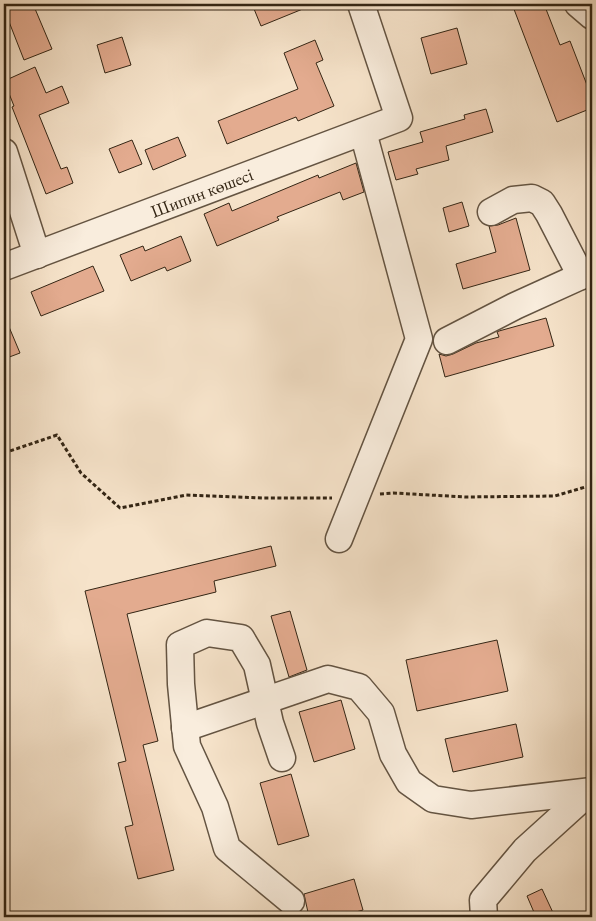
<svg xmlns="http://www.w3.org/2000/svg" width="596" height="921" font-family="'EB Garamond',serif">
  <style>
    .building { fill: #e3ab8f; stroke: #332514 }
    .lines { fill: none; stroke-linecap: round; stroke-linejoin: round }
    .minor-casing { stroke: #645442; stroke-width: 29 }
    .path { stroke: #332514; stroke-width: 3; stroke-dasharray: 4 2.5; stroke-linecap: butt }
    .minor { stroke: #f9eddd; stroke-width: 26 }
    .labels { text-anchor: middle; stroke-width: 4; stroke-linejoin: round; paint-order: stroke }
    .street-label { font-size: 18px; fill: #332514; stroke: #f9eddd }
  </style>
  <rect width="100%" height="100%" fill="#f6e3ca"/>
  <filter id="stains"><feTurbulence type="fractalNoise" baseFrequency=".004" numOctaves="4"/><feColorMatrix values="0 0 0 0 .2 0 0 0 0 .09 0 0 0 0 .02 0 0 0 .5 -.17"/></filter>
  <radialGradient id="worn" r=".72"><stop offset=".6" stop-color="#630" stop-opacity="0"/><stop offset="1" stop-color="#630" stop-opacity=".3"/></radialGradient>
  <g class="building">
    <polygon points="4,4 33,4 52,49 24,60 4,9"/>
    <polygon points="252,4 315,4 261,26"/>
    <polygon points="512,4 544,4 560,45 570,41 592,98 592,108 557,122"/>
    <polygon points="457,28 467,64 431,74 421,38"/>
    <polygon points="122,37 131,65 105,73 97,45"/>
    <polygon points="315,40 323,60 316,63 334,106 298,121 296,117 227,144 218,121 298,89 284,53"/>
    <polygon points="35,67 46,93 62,86 69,103 39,115 61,169 67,167 73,183 46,194 25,140 12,107 14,106 4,81"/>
    <polygon points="486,109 493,132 446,146 449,160 416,169 418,174 396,180 388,152 423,142 420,132 465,119 464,115"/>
    <polygon points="178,137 186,156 153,170 145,150"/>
    <polygon points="132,140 142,164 119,173 109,149"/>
    <polygon points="356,163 364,192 343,200 340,192 277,217 279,220 217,246 204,214 229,203 232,211 318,175 319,178"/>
    <polygon points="462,202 469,226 449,232 443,208"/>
    <polygon points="516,218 530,270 463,289 456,264 496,252 489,226 498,225"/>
    <polygon points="181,236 191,261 167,271 165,267 131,281 120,255 143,246 145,251"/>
    <polygon points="93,266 104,291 41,316 31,292"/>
    <polygon points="4,315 20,353 4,359"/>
    <polygon points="546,318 554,346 445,377 439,354 446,356 453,354 476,343 499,337 497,332 499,331"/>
    <polygon points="271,546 276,566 214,581 216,592 127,614 158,741 143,745 174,870 138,879 125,827 133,825 118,763 126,761 85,591"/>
    <polygon points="290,611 307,670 289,677 271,616"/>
    <polygon points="497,640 508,691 417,711 406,660"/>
    <polygon points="341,700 355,749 314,762 299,712"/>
    <polygon points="516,724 523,757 453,772 445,739"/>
    <polygon points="291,774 309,836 278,845 260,783"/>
    <polygon points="354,879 363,910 338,917 309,917 304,894"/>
    <polygon points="542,889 555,917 536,917 527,896"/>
  </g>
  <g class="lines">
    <defs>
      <g id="minor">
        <polyline points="578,4 592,16"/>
        <polyline points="4,152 37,255"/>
        <polyline points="491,212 513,200 532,198 542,203 549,214 581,276"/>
        <polyline points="4,267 399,118 361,4"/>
        <polyline points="447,341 515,306 592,271"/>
        <polyline points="339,539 419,339 363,132"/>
        <polyline points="185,728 328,679 359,687 381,713 393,754 409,782 433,799 471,805 592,791"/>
        <polyline points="282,758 270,723 257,665 241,638 207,633 180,645 181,684 187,746 215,807 227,848 291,901"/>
        <polyline points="484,917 483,900 525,850 589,792"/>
      </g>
    </defs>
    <use href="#minor" class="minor-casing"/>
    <g class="path">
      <polyline points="4,453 57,435 81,473 120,508 186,495 263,498 332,498"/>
      <polyline points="380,494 393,493 466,497 555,496 592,485"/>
    </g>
    <use href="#minor" class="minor"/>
  </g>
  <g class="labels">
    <g class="street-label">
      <text transform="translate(202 193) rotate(-21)" y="6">Шипин көшесі</text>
    </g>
  </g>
  <rect width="596" height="921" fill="none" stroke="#f6e3ca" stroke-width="20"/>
  <rect x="5" y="5" width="586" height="911" fill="none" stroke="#332514" stroke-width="2.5"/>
  <rect x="10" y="10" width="576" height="901" fill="none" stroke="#332514"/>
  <rect width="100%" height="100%" filter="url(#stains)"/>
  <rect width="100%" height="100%" fill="url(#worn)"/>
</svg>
